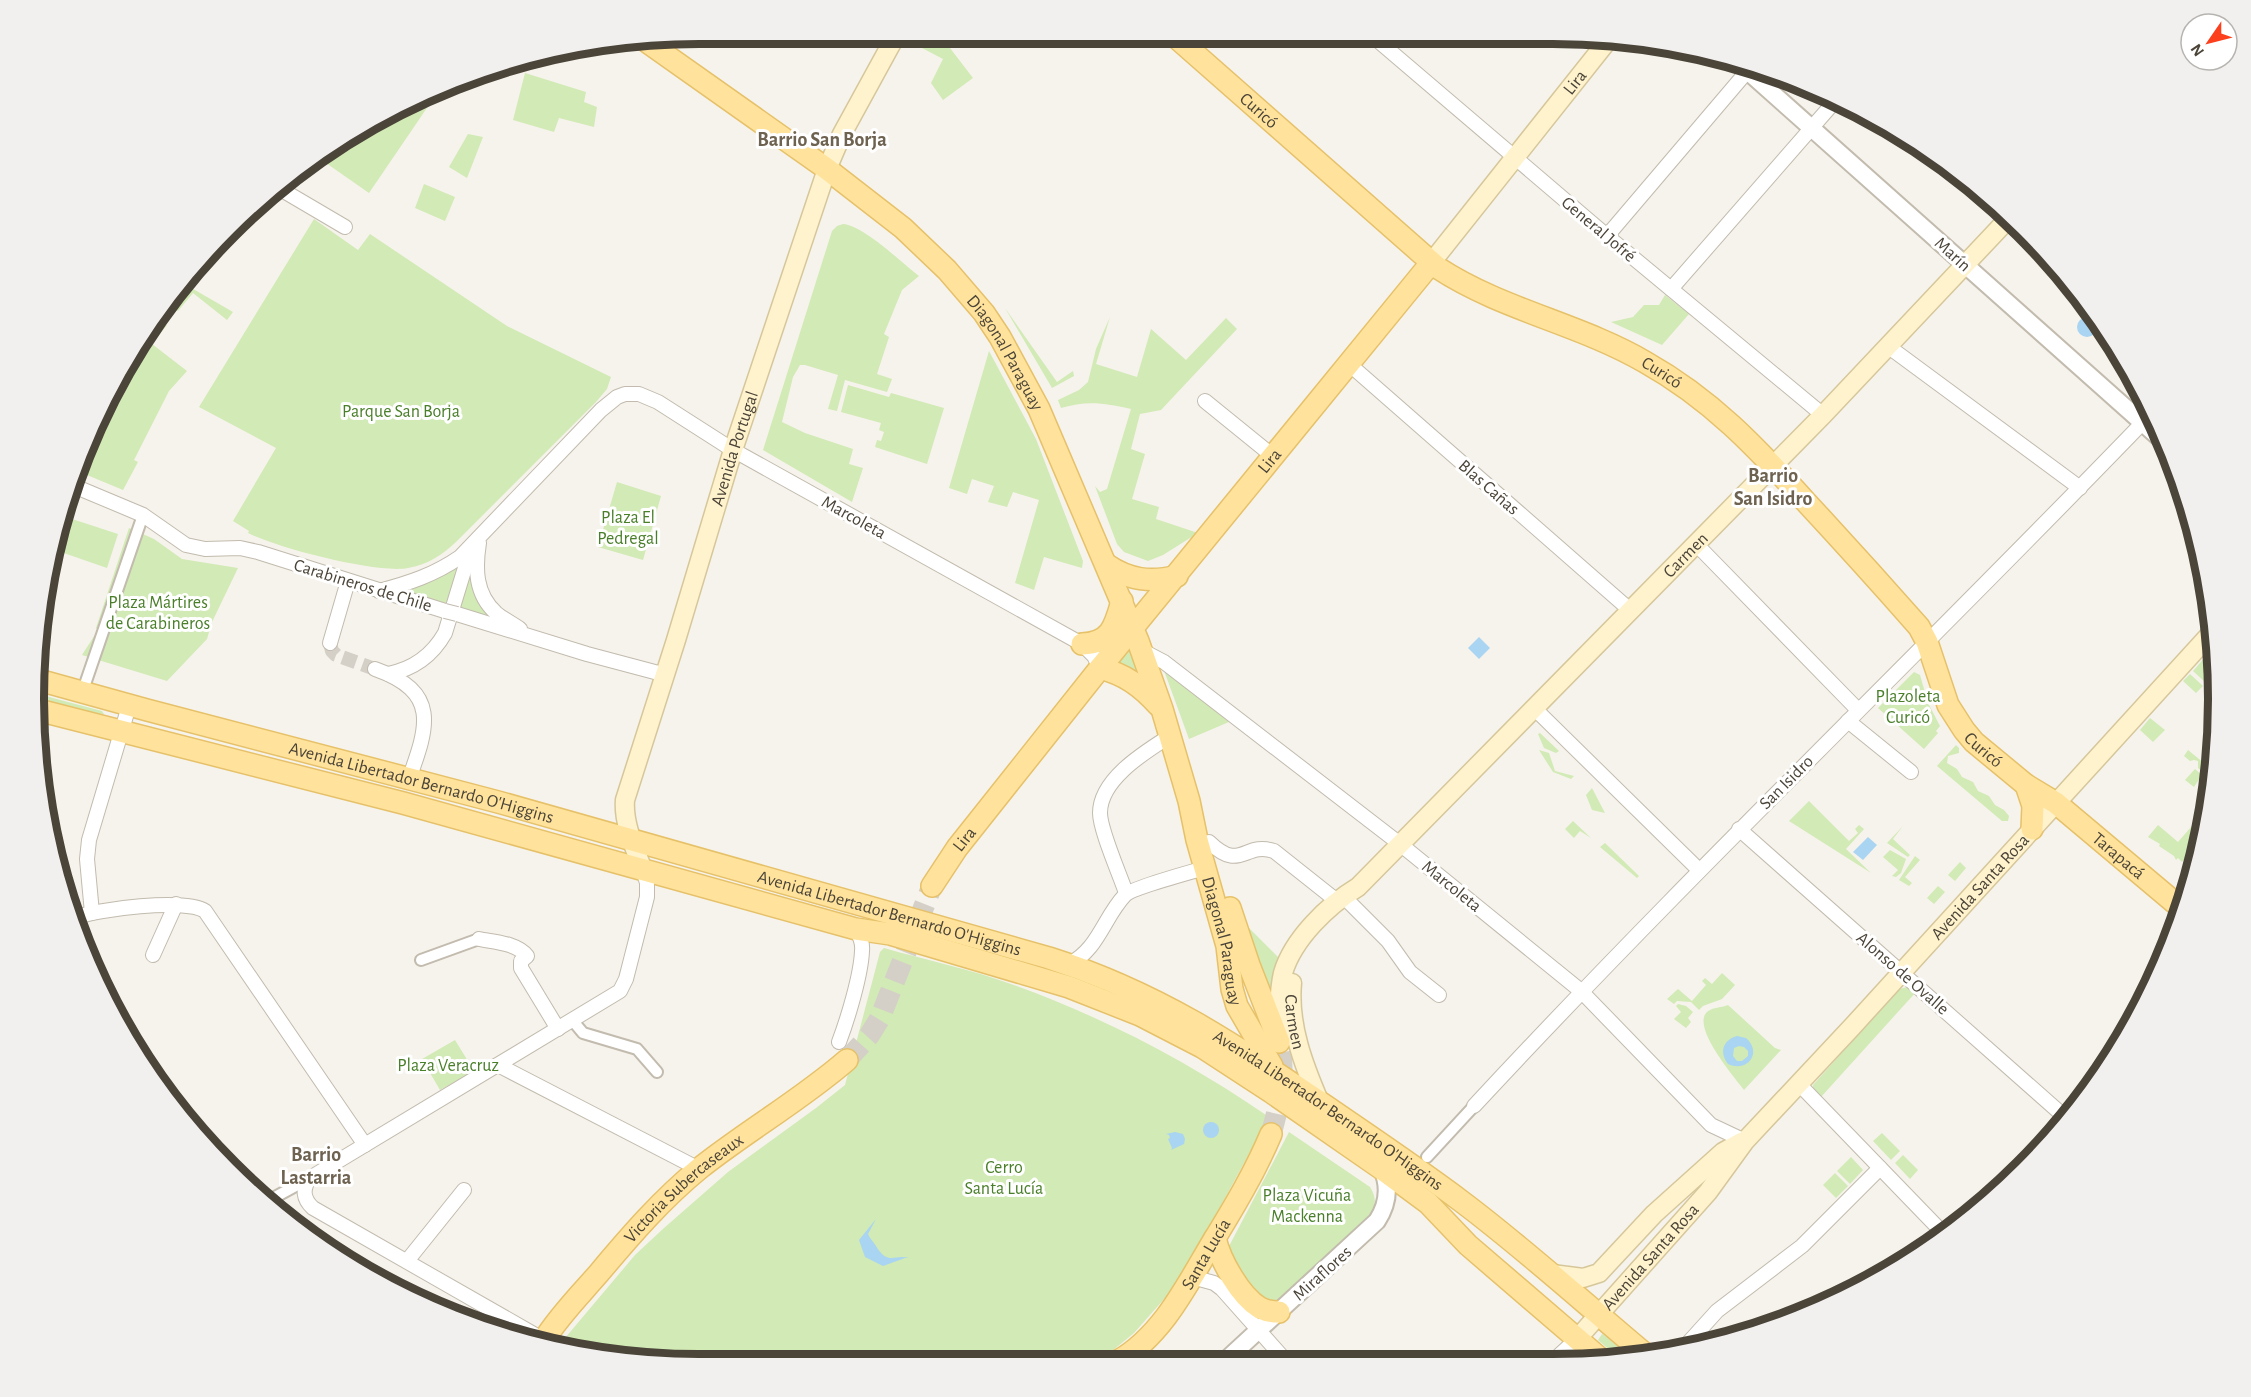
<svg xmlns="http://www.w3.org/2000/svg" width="2251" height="1397" font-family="'Alegreya Sans',sans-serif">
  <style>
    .green { fill: #d2eab5 }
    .water { fill: #a9d4f2; fill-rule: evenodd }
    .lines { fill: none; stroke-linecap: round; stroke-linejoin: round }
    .minor-tunnel { stroke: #d4d0c8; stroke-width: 14; stroke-dasharray: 14 7; stroke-linecap: butt }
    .primary-tunnel { stroke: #d4d0c8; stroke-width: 21; stroke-dasharray: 21 10; stroke-linecap: butt }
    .pedestrian-casing { stroke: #c2bbae; stroke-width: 14 }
    .minor-casing { stroke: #c2bbae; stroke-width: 16 }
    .tertiary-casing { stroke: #c2bbae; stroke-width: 20 }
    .secondary-casing { stroke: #d6c79b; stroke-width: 21 }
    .primary-casing { stroke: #e6c16a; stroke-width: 24 }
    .pedestrian { stroke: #fff; stroke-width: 10 }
    .minor { stroke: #fff; stroke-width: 14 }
    .tertiary { stroke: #fff; stroke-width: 16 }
    .secondary { stroke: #fff3cd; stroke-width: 18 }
    .primary { stroke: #ffe39c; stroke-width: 21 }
    .minor-bridge-casing { stroke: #c2bbae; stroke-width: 16; stroke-linecap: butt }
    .minor-bridge { stroke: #fff; stroke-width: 14 }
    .labels { text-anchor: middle; stroke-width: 6; stroke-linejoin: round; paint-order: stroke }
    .street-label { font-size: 18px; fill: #4b4439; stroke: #fff }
    .park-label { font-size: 18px; fill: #4a7f2a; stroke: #fff }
    .neighbourhood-label { font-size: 20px; font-weight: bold; fill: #6e6250; stroke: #fff }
    .rim { fill: none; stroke: #4b4439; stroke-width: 8 }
  </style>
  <rect width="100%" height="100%" fill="#f6f3ec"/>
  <g class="green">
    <polygon points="926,39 943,39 973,78 943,100 931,83 943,59 922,48"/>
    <polygon points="525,73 586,92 584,102 597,107 594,127 559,118 554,132 513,120"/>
    <polygon points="429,96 433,99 369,193 316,156 328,145"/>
    <polygon points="468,134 483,137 467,178 449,167"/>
    <polygon points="424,184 455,197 445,221 415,208"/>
    <path d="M314,219L358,250L370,234L507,326L611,377L607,389L596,402L456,542C442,555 427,565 408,568C377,574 277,548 248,533L249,531L233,521L276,448L199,407Z"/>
    <path d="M843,224C863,225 902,263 919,276L902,290L884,334L889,337L877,374L892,379L887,392L845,380L837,411L828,409L838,375L805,365H800L793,377L782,422L805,433L853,449L849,464L863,468L852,502L763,450L832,231L837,226Z"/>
    <polygon points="181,282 187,285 164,308 162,306"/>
    <polygon points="188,286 233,312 227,320 193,293 178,311 170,305"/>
    <polygon points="1665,295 1689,314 1662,345 1611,322 1633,317 1644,305 1659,305"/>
    <polygon points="1005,308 1057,382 1073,371 1074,376 1052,388"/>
    <polygon points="155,316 167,325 152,344 187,371 169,391 134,460 138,462 123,490 75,470 85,448 88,449 98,435 95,433 99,428 96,426 106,411 109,413 112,408 115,409 123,395 112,387 122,366"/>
    <path d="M1110,317L1096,364L1137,377L1151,329L1186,360L1226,318L1237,329L1161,410L1140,414L1131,449L1145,454L1132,499L1159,507L1156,519L1198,533L1163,555L1148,561L1124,552L1117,544L1095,486L1100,492L1107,489L1131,409C1106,403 1086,400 1061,408L1058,400L1079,390L1088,382L1096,349Z"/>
    <polygon points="989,351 1036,439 1083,561 1082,568 1044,557 1034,590 1015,583 1039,500 1013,492 1007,507 988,502 994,486 972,479 967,494 949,488"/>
    <polygon points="848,385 889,397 891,393 944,408 927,464 875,447 877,440 881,441 884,432 879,430 881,423 841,412"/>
    <polygon points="617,482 661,496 643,560 598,547"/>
    <polygon points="69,518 118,534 107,568 58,551"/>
    <polygon points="129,528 154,539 182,559 238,568 212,622 207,639 167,681 82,655 98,630 96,628"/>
    <polygon points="461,562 448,604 406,591 405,588 436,579"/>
    <polygon points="471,566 500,620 458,608"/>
    <polygon points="1128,641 1143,685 1110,666"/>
    <polygon points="2213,648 2214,674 2206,683 2193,671"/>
    <polygon points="1162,665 1229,722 1189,739"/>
    <polygon points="1914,672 1920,675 1928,703 1940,726 1936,731 1938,733 1924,749 1878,708"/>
    <polygon points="2190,674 2203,686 2196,693 2183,681"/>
    <polygon points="34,693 102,711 104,714 101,716 33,697"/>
    <polygon points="2150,718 2165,730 2153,742 2140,730"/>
    <polygon points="1540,733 1559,751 1556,753 1544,748 1538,734"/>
    <polygon points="1956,745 1959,748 1959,753 1948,756 1947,763 1957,769 1962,777 1973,782 1978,791 1989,796 1995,805 2004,810 2009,816 2008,821 2002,821 1937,766"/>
    <polygon points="1539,750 1549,753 1555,771 1574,776 1571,779 1553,772"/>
    <polygon points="2188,750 2210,768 2205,774 2198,768 2198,761 2194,760 2190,761 2184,756"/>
    <polygon points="2195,769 2202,775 2194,787 2185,780"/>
    <polygon points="1592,788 1605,813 1592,810 1586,795"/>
    <polygon points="1809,801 1849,841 1858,833 1855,829 1859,825 1864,829 1846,849 1871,873 1789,821"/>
    <polygon points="2198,819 2203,824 2200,842 2182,862 2178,858 2176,860 2174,856 2159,846 2160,844 2148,837 2158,825 2178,842"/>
    <polygon points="1573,821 1591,838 1580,831 1574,838 1565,829"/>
    <polygon points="1903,826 1893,839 1910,855 1908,857 1887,843"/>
    <polygon points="1605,843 1639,876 1637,878 1600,847"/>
    <polygon points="1890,850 1906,859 1901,873 1896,877 1892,876 1898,870 1883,857"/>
    <polygon points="1915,856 1920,860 1905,877 1912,883 1909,886 1899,880"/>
    <polygon points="1960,862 1966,868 1955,881 1948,875"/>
    <polygon points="1938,886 1945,892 1934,904 1927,898"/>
    <polygon points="1247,926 1280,959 1274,1006"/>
    <path d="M884,948C926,960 970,969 1011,984C1105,1018 1186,1060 1269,1117L1180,1281L1134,1333L1112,1351L1088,1360L612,1358L560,1344L635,1255L664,1228L728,1172L816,1108L845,1085L880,952Z"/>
    <polygon points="1722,973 1735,985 1722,999 1703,1006 1699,1010 1691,1002 1677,1001 1674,1004 1667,999 1678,989 1692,1001 1706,985 1702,981 1705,978 1712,984"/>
    <polygon points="1907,987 1916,992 1821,1097 1813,1088 1813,1085 1899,989"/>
    <polygon points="1678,1004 1686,1006 1693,1012 1688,1018 1691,1022 1686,1028 1674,1019 1681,1012 1676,1006"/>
    <path d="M1728,1005L1775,1048L1781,1050L1744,1090C1734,1077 1693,1029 1706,1013C1711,1007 1721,1008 1728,1005Z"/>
    <polygon points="455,1040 474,1071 440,1090 422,1059"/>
    <path d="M1289,1132L1370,1187C1376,1197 1377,1206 1370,1216L1280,1301L1270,1305L1232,1268L1227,1250Z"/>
    <polygon points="1882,1133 1900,1151 1891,1160 1873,1141"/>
    <polygon points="1903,1155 1918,1170 1910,1179 1895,1163"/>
    <polygon points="1851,1157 1863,1170 1850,1184 1837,1171"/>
    <polygon points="1835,1173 1848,1186 1836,1198 1823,1185"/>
    <polygon points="448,1301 465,1310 460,1318 442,1312"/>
    <polygon points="1602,1334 1604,1335 1630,1357 1620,1359 1598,1340"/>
  </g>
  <g class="water">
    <circle cx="2087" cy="327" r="10"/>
    <polygon points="1479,637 1490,648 1479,659 1468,648"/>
    <polygon points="1868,837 1877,845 1863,860 1853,852"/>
    <path d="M1737,1036L1746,1038C1763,1053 1747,1073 1728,1064C1719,1052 1723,1040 1737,1036ZM1739,1046L1744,1047L1748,1051V1056L1742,1061H1737L1733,1056L1734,1048Z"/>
    <circle cx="1211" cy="1130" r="8"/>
    <polygon points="1175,1132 1183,1134 1185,1139 1184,1144 1171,1150 1172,1148 1168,1139 1170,1138 1169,1135 1166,1134"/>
    <path d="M876,1219L868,1234C870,1239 873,1241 876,1246C888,1266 894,1254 909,1258H905L883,1266L865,1257L859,1240Z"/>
  </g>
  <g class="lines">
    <polyline class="minor-tunnel" points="330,643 332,651 336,655 375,669"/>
    <g class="primary-tunnel">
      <polyline points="847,1060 869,1036 880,1018 932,886"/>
      <path d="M1271,1134C1280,1103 1286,1074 1279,1042"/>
    </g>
    <defs>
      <g id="pedestrian">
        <polyline points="82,693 143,515"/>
        <polyline points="421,960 479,939"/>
        <polyline points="573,1021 583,1033 637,1049 657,1072"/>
        <polyline points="1427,1157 1474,1106"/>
        <polyline points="266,1202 310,1178"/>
      </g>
      <g id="minor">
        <polyline points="1376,39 1607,236 1823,415"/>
        <polyline points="277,187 345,227"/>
        <polyline points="1607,236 1750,68"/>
        <polyline points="1671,289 1836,100"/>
        <polyline points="1889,347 2080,488"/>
        <polyline points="1349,364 1630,610"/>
        <polyline points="1205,401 1274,457"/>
        <polyline points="69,484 143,515 186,545 205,549 240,548 258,552 445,611"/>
        <path d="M479,543C475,568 475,594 496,613C503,619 512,623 520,629"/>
        <polyline points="1696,544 1858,710"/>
        <path d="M379,591C409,583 434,575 460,557L601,410L617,397L625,394H639L658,402L733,450L1082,644L1094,656L1100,668"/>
        <polyline points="457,614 587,654 666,675"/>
        <polyline points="330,643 348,581"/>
        <polyline points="1141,650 1164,662 1400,844 1581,991 1711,1125 1745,1141"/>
        <path d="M375,669C440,692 428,726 409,779"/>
        <path d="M388,674C414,669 432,656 445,633L471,548"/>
        <polyline points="1534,708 1699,870"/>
        <polyline points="1848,721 1911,772"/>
        <polyline points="1739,829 2066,1118"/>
        <path d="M1209,842C1241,873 1244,841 1274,851L1337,901"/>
        <path d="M1126,893C1120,875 1100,830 1100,813C1100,779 1145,752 1170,736"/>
        <polyline points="1349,902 1388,941 1410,972 1439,995"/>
        <polyline points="92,913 87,859 89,840 129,706"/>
        <path d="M74,918C96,909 185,898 205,911L365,1145"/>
        <path d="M479,939C494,942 517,943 527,956L521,961V968L558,1029"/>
        <polyline points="153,955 176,904"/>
        <path d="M1069,964C1098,950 1104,917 1125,895C1132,888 1191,872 1205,868"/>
        <path d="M839,1042C848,1018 861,975 862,951C863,943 860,936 856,929"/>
        <polyline points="498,1065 699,1169"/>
        <polyline points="1799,1084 1945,1235"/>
        <path d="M1474,1106C1693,870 1927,647 2151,414"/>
        <polyline points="407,1261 464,1190"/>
        <polyline points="1192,1277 1214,1283 1222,1289 1286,1361"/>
        <path d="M544,1340L313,1208C303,1199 302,1189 310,1178L620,991L626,979L647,897V883L643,870"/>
        <polyline points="1689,1342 1717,1311 1802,1246 1880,1168"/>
        <polyline points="1552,1362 1577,1339"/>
      </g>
      <g id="tertiary">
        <polyline points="1743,67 2163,441"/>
        <path d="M1225,1361L1377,1221C1388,1204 1390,1187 1382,1169"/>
      </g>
      <g id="secondary">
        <path id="s1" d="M1431,263L1609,39"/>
        <path id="s2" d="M643,870C635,849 623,823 625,800L676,640L733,450L827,169L842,134L894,39"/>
        <path id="s3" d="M1292,983C1288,1025 1304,1066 1320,1103"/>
        <path id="s4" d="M1278,1038C1279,1017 1278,994 1283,973C1293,939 1328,905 1358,887L1823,415L2009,218"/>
        <polyline points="1552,1274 1583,1278 1599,1273 1654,1214 1723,1152 1741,1142"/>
        <path id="s5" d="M1577,1339L1708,1192L1745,1141L1851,1028L2213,631"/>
      </g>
      <g id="primary">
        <path id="s6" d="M643,39L827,169L903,228L947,270L984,313L1000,337L1039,409L1138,641L1162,709L1189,801L1197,840L1227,946L1232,989L1237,1006L1272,1066"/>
        <path id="s7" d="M1178,39L1438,268C1502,310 1580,324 1645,362C1711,399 1756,447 1806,502C1844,543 1882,585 1919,627L1927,642L1948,705L1964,730L1974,742L2026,785L2056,803L2181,908"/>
        <path d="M1107,565C1129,580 1151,583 1177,576"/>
        <path d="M1082,644C1111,643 1115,626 1122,601"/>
        <path d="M1100,668C1124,674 1141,686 1158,705"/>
        <path id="s8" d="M35,679L147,710L498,802L1049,958C1156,992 1236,1045 1327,1107C1372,1138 1417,1168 1461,1201C1525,1249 1584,1303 1645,1354"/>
        <polyline points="34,709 403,803 856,929 890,934 1069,987 1140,1015 1202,1047 1271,1092 1382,1169 1428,1203 1468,1245 1603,1361"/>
        <polyline points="2026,785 2033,806 2032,829"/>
        <path id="s9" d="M932,886L957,848L1100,668L1431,263"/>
        <polyline points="1230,908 1249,965 1279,1042"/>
        <path d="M1215,1238C1220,1260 1240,1296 1260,1308C1266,1311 1272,1312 1279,1312"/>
        <path id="s10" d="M544,1340C559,1316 580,1295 599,1273C630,1236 662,1199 700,1168C748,1130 801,1100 847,1060"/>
        <path id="s11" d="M1118,1361C1162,1336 1187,1285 1212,1243C1234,1207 1255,1172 1271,1134"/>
      </g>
    </defs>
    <use href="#pedestrian" class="pedestrian-casing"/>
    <use href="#minor" class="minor-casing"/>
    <use href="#tertiary" class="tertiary-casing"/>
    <use href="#secondary" class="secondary-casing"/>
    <use href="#primary" class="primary-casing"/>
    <use href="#pedestrian" class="pedestrian"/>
    <use href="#minor" class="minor"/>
    <use href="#tertiary" class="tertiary"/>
    <use href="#secondary" class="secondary"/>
    <use href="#primary" class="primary"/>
    <defs>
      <polyline id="minor-bridge" points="445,611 457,614"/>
    </defs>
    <use href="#minor-bridge" class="minor-bridge-casing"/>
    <use href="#minor-bridge" class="minor-bridge"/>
  </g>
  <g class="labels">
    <g class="street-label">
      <text dy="6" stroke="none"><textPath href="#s1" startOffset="231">Lira</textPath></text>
      <text dy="6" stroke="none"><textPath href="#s7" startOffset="108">Curicó</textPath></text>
      <text transform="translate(1599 229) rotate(40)" y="6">General Jofré</text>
      <text transform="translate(1953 254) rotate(42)" y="6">Marín</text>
      <text dy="6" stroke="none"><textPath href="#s6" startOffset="484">Diagonal Paraguay</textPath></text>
      <text dy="6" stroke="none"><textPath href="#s7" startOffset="594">Curicó</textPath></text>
      <text dy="6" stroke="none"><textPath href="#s2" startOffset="441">Avenida Portugal</textPath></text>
      <text dy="6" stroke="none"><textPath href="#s9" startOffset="543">Lira</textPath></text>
      <text transform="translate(1489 487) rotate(41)" y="6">Blas Cañas</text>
      <text transform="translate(854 517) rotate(29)" y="6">Marcoleta</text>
      <text dy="6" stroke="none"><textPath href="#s4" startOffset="648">Carmen</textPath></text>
      <text transform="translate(363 585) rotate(17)" y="6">Carabineros de Chile</text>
      <text dy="6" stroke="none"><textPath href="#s7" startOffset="1098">Curicó</textPath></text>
      <text transform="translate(1786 782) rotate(-45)" y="6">San Isidro</text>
      <text dy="6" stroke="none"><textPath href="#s8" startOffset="400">Avenida Libertador Bernardo O'Higgins</textPath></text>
      <text dy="6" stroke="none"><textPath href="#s9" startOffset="57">Lira</textPath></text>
      <text dy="6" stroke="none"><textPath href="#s7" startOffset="1270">Tarapacá</textPath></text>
      <text transform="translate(1452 886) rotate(39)" y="6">Marcoleta</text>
      <text dy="6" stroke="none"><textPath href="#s5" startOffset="606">Avenida Santa Rosa</textPath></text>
      <text dy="6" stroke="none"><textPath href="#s8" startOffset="886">Avenida Libertador Bernardo O'Higgins</textPath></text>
      <text dy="6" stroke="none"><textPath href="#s6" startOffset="1114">Diagonal Paraguay</textPath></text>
      <text transform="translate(1903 973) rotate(41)" y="6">Alonso de Ovalle</text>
      <text dy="6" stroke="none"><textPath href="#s3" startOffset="39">Carmen</textPath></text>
      <text dy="6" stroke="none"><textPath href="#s8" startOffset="1371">Avenida Libertador Bernardo O'Higgins</textPath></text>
      <text dy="6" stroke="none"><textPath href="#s10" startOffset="207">Victoria Subercaseaux</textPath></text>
      <text dy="6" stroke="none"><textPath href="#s11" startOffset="140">Santa Lucía</textPath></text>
      <text dy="6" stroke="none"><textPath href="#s5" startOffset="110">Avenida Santa Rosa</textPath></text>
      <text transform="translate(1322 1273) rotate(-42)" y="6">Miraflores</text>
    </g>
    <g class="park-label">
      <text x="401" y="417">Parque San Borja</text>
      <text x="628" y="523">Plaza El<tspan x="628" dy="21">Pedregal</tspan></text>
      <text x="158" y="608">Plaza Mártires<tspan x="158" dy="21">de Carabineros</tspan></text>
      <text x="1908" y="702">Plazoleta<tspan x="1908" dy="21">Curicó</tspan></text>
      <text x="448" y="1071">Plaza Veracruz</text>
      <text x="1004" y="1173">Cerro<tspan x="1004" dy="21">Santa Lucía</tspan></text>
      <text x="1307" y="1201">Plaza Vicuña<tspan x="1307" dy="21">Mackenna</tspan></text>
    </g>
    <g class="neighbourhood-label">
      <text x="822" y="146">Barrio San Borja</text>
      <text x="1773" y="482">Barrio<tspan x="1773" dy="23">San Isidro</tspan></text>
      <text x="316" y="1161">Barrio<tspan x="316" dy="23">Lastarria</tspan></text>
    </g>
  </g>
  <path d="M0 0H2251V1397H0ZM699 44H1553A655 655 0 0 1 2208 699V699A655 655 0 0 1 1553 1354H699A655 655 0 0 1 44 699V699A655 655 0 0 1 699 44Z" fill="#f1f0ef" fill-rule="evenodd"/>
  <path class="rim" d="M699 44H1553A655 655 0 0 1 2208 699V699A655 655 0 0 1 1553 1354H699A655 655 0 0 1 44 699V699A655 655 0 0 1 699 44Z"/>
  <g transform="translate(2209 42) rotate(235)"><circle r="28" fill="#ffffff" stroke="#b7b4b0" stroke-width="1.5"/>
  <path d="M0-4.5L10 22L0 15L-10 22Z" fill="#fc3f1d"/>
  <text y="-9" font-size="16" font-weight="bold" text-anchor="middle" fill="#4b4439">N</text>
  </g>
</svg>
